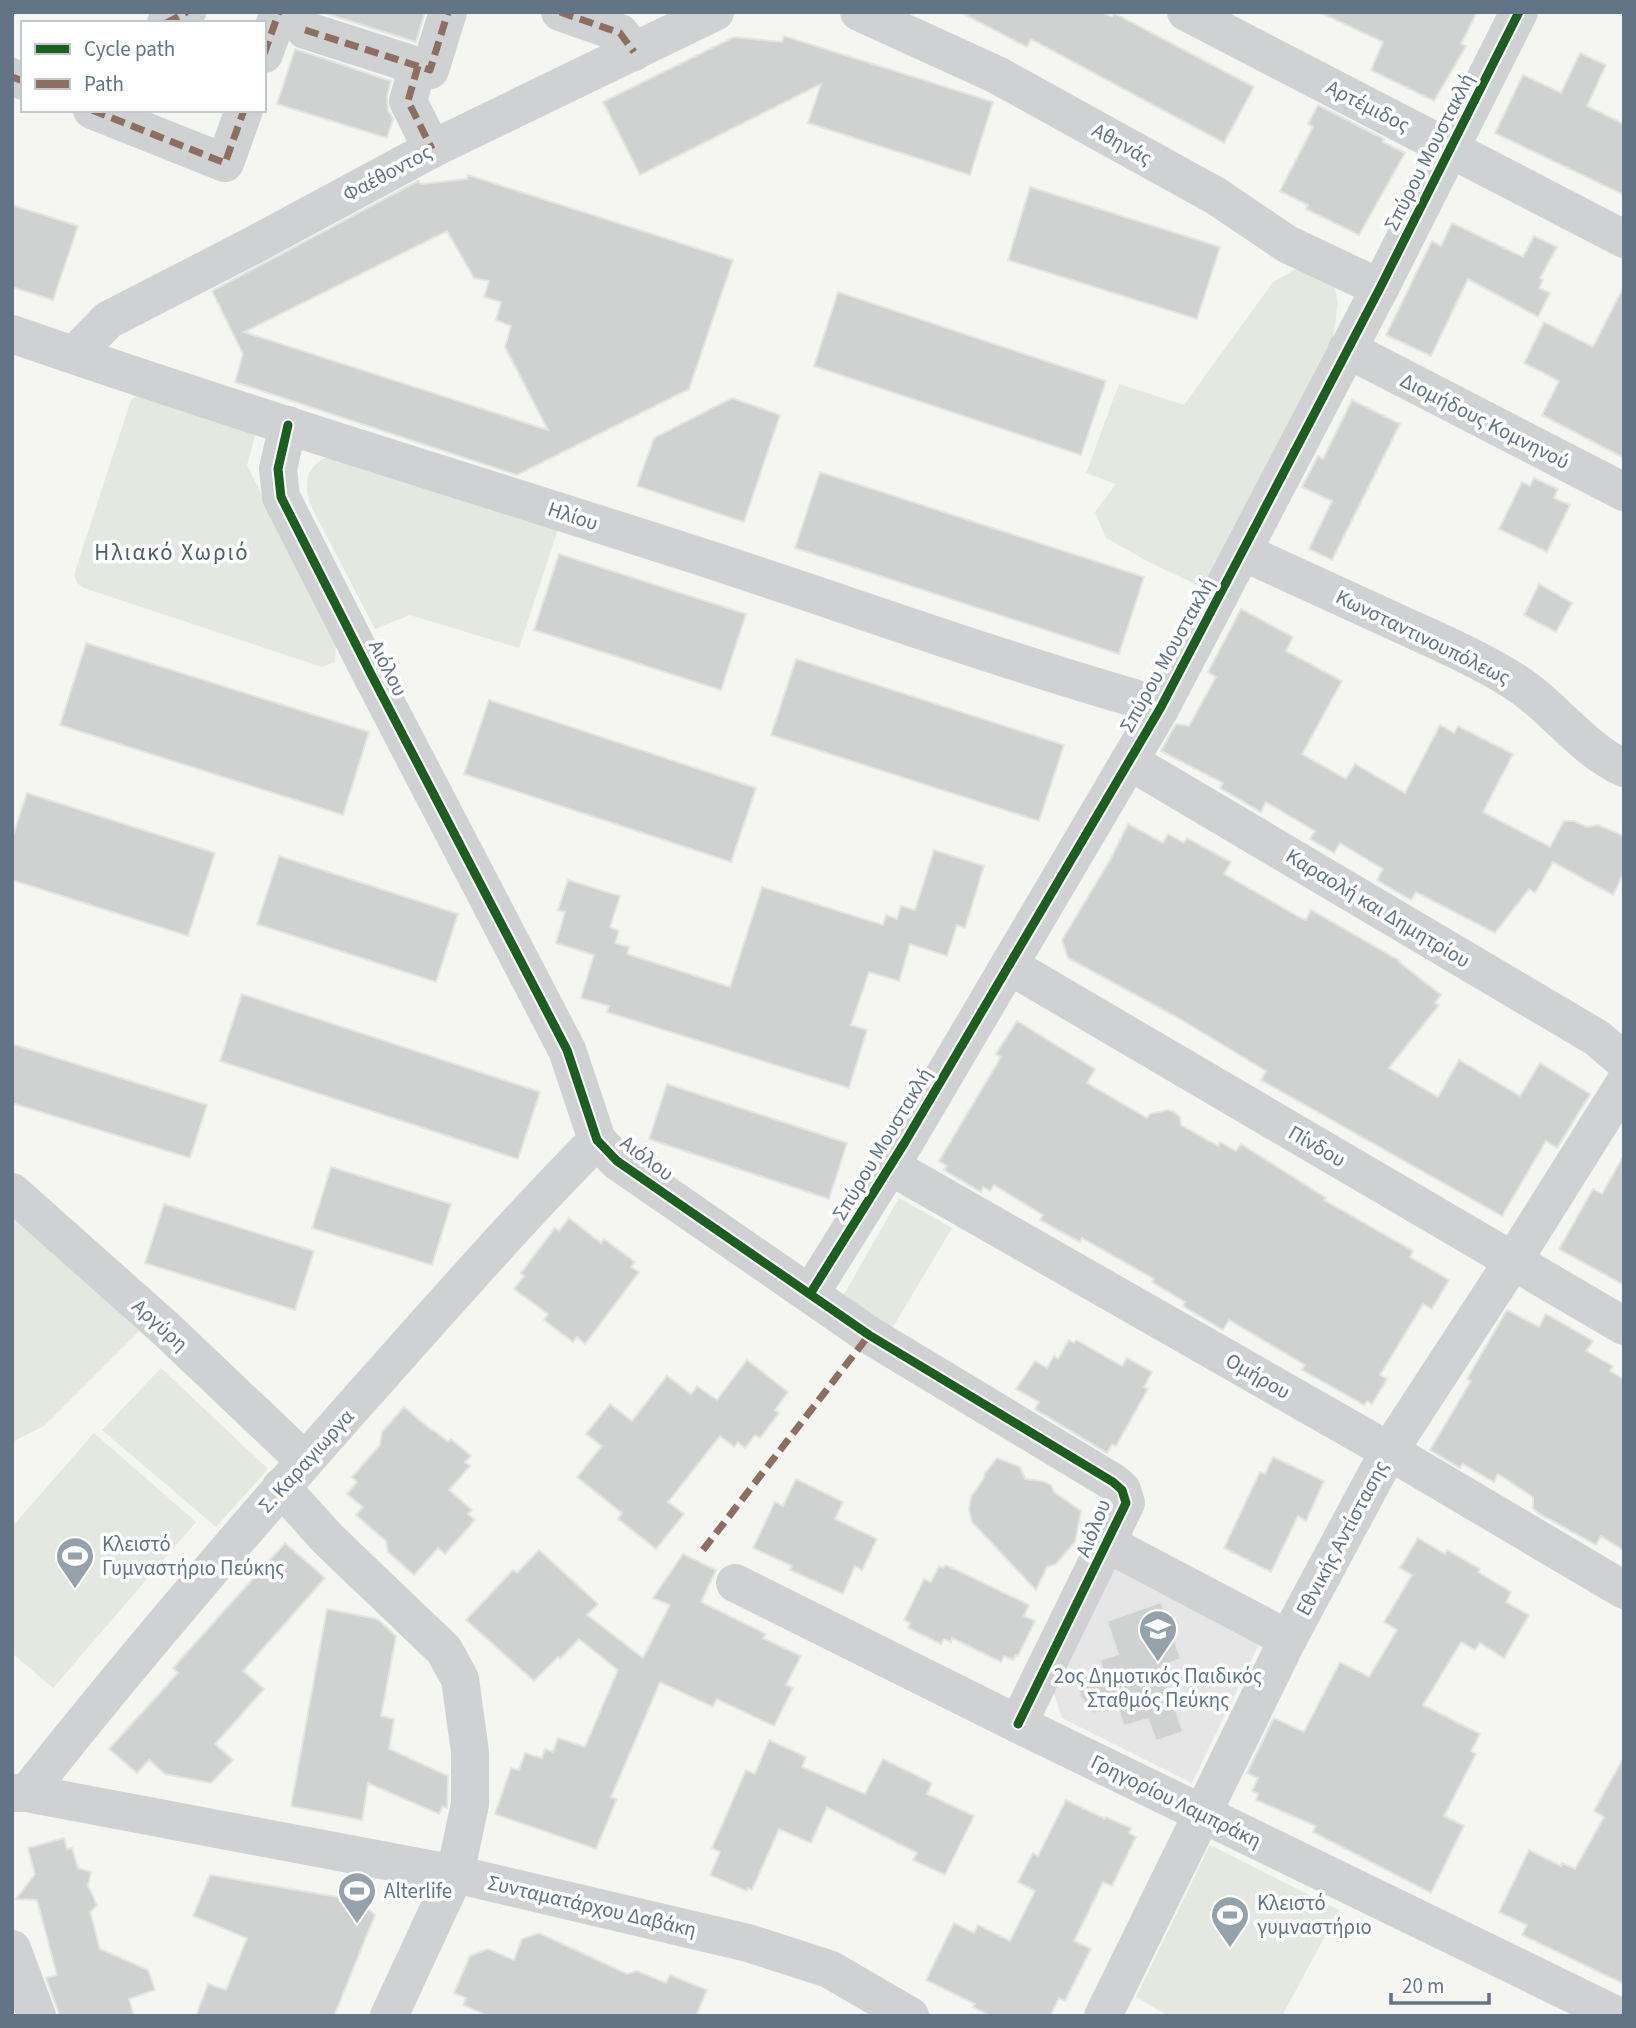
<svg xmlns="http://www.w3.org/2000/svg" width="1636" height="2028" font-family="'Source Sans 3',sans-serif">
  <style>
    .built { fill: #e5e6e5 }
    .green { fill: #e4e8e0 }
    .building { fill: #d0d1d1; stroke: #e4e4e2; stroke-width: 2; fill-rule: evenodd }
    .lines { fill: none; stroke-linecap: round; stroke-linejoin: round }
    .minor { stroke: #d0d1d2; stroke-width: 38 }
    .quiet { stroke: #8d6e63; stroke-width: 7; stroke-dasharray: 14 7; stroke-linecap: butt }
    .cycleway-casing { stroke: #fff; stroke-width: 13 }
    .cycleway { stroke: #1b5e20; stroke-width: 9 }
    .labels { text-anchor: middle; stroke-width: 7; stroke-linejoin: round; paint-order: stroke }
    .street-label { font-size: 21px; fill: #627485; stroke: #fff }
    .poi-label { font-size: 21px; fill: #627485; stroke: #fff; text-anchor: start }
    .neighbourhood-label { font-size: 23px; letter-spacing: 2px; fill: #505e6a; stroke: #fff }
  </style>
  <rect width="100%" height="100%" fill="#f5f5f2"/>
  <polygon class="built" points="1118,1557 1263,1636 1192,1783 1062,1718 1053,1690"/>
  <g class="green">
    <polygon points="1313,260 1331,269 1338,302 1333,338 1206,589 1151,563 1106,538 1095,512 1116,484 1086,473 1119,384 1184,405 1273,282"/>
    <polygon points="137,396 256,432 247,465 336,643 335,662 322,667 84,588 77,583 74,575 131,400"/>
    <path d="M324,458H338L558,529L519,648L410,615L375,629L310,504C304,482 305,471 324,458Z"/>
    <polygon points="899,1198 952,1228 890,1332 842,1298"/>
    <polygon points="12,1215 139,1331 44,1426 12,1442"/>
    <polygon points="161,1368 268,1469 216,1527 102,1430"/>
    <polygon points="94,1433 196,1522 53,1688 12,1653 12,1527"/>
    <polygon points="1210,1845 1339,1910 1282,2016 1168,2016 1136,1997"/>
  </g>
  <g class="building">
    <polygon points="321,12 425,12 416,42"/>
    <polygon points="960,12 1102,12 1112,17 1114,13 1254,87 1224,143 1031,39 1027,47"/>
    <polygon points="1319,12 1477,12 1461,44 1466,46 1434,101 1371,70 1383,42"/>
    <polygon points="784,36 993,102 970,175 808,123 821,84 640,175 603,102 734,37 782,42"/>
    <polygon points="295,49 391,81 387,96 388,110 393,119 387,138 277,104"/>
    <polygon points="1580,53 1606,65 1587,106 1624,124 1624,195 1495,133 1523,75 1561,93"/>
    <polygon points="1318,105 1384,139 1383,142 1405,153 1359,235 1306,209 1308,205 1280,191 1313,127 1308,124"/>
    <path d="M468,175L733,260L689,389L517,475L235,382L243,354L212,291L418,181L421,184L467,179ZM447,231L474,278L489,281L484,297L501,302L496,320L511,326L505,347L548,430L244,332Z"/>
    <polygon points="1030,187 1220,247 1197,319 1008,260"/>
    <polygon points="12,205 78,226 53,300 12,287"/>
    <polygon points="1452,223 1523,257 1534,236 1557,247 1540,278 1543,280 1539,288 1550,293 1538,317 1468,279 1431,356 1386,335 1432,241 1441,246"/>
    <polygon points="1624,286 1624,458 1542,415 1559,381 1524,363 1544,322 1593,347"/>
    <polygon points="838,292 1106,381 1081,455 814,366"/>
    <polygon points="732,398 780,415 744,522 637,486 654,438"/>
    <polygon points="1352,400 1400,424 1332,560 1309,549 1332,501 1302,487 1318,456 1323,459"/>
    <polygon points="820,472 1144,577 1119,654 795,548"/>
    <polygon points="1534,478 1558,489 1554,498 1570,505 1547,552 1499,529 1522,482 1530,486"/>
    <polygon points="559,554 746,614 721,690 534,630"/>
    <polygon points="1539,584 1572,603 1556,632 1524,615"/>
    <polygon points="1241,609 1293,637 1286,651 1342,681 1302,754 1346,779 1355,764 1405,793 1440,725 1454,733 1458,726 1513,754 1483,812 1550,847 1564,821 1574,821 1587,827 1598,825 1624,836 1624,872 1613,895 1553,862 1535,893 1529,889 1495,933 1416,892 1411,900 1377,880 1383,869 1340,843 1334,853 1310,839 1315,831 1266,802 1261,812 1220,788 1223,783 1161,751 1176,724 1189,726 1216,677 1208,672"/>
    <polygon points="86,643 369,732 343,815 60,725"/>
    <polygon points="796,659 1064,745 1039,821 771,735"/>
    <polygon points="489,700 756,788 731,862 464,774"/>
    <polygon points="27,793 215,853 188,936 12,880 12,839"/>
    <polygon points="1128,824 1163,843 1168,834 1184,843 1187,838 1231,862 1224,874 1301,918 1306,920 1311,910 1400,961 1399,962 1441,995 1435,1003 1439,1005 1389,1068 1438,1097 1459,1060 1520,1096 1540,1063 1590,1094 1557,1148 1546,1141 1502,1216 1261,1080 1266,1071 1182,1020 1068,958 1062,940 1110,860"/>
    <polygon points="934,850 984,866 965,928 957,925 947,956 910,944 899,981 869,972 851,1025 867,1030 849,1088 607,1012 609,1006 581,998 594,955 556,943 565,912 558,910 568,880 620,896 610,927 619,931 615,943 629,947 627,954 730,987 762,887 883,925 886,915 897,919 901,906 915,910"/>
    <polygon points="279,856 458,914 436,982 257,924"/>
    <polygon points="242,994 540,1092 518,1159 220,1061"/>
    <polygon points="1017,1021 1095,1069 1087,1083 1147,1118 1150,1114 1168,1110 1174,1112 1180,1117 1181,1125 1218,1146 1220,1142 1236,1151 1241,1144 1326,1198 1324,1200 1413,1251 1410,1257 1449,1280 1432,1309 1423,1304 1380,1375 1387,1379 1372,1404 1367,1401 1364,1405 1329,1385 1302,1370 1305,1365 1229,1320 1223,1330 1183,1306 1185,1302 1152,1282 1154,1279 1082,1238 1080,1242 1040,1220 1043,1215 994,1185 990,1191 983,1187 981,1192 944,1170 947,1166 939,1161 1001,1057 996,1054"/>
    <polygon points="12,1044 207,1105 190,1158 12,1103"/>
    <polygon points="667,1084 847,1143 829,1199 649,1139"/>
    <polygon points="1624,1155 1624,1285 1559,1249 1593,1189 1602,1194"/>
    <polygon points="331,1167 451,1204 432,1265 312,1228"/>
    <polygon points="164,1204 314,1251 295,1310 145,1263"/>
    <polygon points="569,1218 601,1243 604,1239 635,1262 631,1267 639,1272 585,1344 577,1337 573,1342 544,1320 548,1314 514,1289 524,1276 521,1273 555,1228 559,1231"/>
    <polygon points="1507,1310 1539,1327 1546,1314 1581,1334 1593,1341 1586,1351 1613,1366 1610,1371 1624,1379 1624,1551 1601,1536 1596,1545 1538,1513 1533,1508 1533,1497 1498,1474 1494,1482 1463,1464 1460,1468 1430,1450 1471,1381 1467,1379"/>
    <polygon points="1069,1340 1074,1343 1076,1340 1122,1366 1127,1358 1152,1372 1144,1387 1148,1389 1116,1446 1112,1444 1107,1453 1035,1409 1039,1402 1016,1389 1035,1361 1047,1368 1054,1356 1058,1359"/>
    <polygon points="747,1360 788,1392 775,1410 779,1413 760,1438 755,1435 745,1448 738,1442 734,1447 720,1436 668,1502 684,1514 656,1549 618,1519 622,1513 577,1477 602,1446 586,1434 610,1404 632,1421 667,1376 691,1394 697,1386 717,1400"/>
    <polygon points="404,1407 431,1430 432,1429 448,1442 451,1439 471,1456 465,1462 470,1466 449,1490 472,1510 468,1514 475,1520 445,1554 438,1548 414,1575 388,1552 386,1541 356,1515 363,1507 347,1494 357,1482 352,1477 380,1445 382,1432"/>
    <polygon points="1273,1457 1324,1481 1306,1521 1298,1516 1271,1572 1224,1548 1260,1472 1265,1474"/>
    <polygon points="997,1458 1020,1467 1025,1479 1042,1481 1051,1485 1054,1492 1081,1511 1075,1542 1056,1564 1047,1567 1036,1590 972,1522 969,1509 971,1497 984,1478 985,1473"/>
    <polygon points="796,1479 843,1502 835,1519 877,1539 862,1570 855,1566 843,1594 790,1570 792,1566 753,1548 775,1502 783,1506"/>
    <polygon points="1418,1538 1445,1554 1447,1550 1480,1569 1478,1572 1511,1592 1506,1602 1529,1615 1504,1658 1480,1643 1475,1650 1461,1642 1423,1705 1480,1734 1471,1751 1476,1754 1444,1816 1464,1826 1431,1893 1313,1832 1316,1826 1256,1800 1258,1794 1252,1791 1258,1778 1247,1773 1274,1718 1304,1732 1340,1662 1369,1677 1397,1630 1384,1622 1412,1575 1400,1568"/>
    <polygon points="285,1543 325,1578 243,1671 264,1689 215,1744 233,1760 211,1783 165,1774 149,1760 137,1773 109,1749 178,1673 173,1668"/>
    <polygon points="539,1550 598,1604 587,1615 643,1658 670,1605 653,1598 683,1554 716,1570 701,1602 766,1634 763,1638 801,1656 786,1685 793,1688 774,1726 717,1699 713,1707 660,1682 611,1797 617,1799 596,1849 495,1814 511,1768 519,1770 525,1753 542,1758 545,1749 553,1752 558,1738 585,1747 618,1670 579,1639 560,1659 558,1657 534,1681 466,1620 513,1570 517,1573"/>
    <polygon points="946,1565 1029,1605 1024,1616 1035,1621 1018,1656 1016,1655 1013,1660 1004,1656 1001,1662 952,1638 951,1642 944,1639 941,1644 908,1628 910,1623 904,1620 924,1579 931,1582 939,1566 943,1568"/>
    <polygon points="1161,1602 1181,1659 1161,1666 1183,1732 1156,1741 1148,1719 1124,1726 1117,1705 1093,1714 1080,1696 1080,1678 1103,1670 1100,1660 1118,1654 1107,1621"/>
    <polygon points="327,1609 377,1619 396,1636 381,1716 394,1719 389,1749 448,1776 447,1808 443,1806 439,1814 368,1783 362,1820 291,1806"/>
    <polygon points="769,1740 806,1757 802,1767 865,1794 883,1759 932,1783 927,1794 974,1816 945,1875 913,1860 917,1853 827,1807 811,1843 779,1829 752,1890 748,1888 747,1891 710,1875 720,1852 712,1848 746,1770 755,1774"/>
    <polygon points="1624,1757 1624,1984 1522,1935 1527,1925 1499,1912 1529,1850 1561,1866 1562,1863 1575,1869 1604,1817 1594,1811"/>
    <polygon points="1066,1800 1105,1819 1106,1817 1131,1828 1129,1833 1136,1837 1112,1886 1103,1882 1074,1941 1091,1949 1065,2001 1059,1998 1050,2016 990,2016 973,2007 975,2004 926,1980 954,1923 974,1933 978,1925 1010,1941 1035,1891 1018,1882 1033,1853 1038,1856"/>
    <polygon points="64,1838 67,1849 72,1848 78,1868 91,1872 88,1886 97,1905 90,1912 100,1949 148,1970 155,1990 129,1999 134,2016 60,2016 46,1978 57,1975 37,1900 16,1899 35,1874 28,1848"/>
    <polygon points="210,1875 360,1901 375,1915 334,2016 196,2016 208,1984 226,1990 247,1938 193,1916"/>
    <polygon points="539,1933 627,1974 637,1971 666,1983 670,1975 707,1990 696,2016 488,2016 463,2005 466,1998 454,1993 470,1956 488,1949 514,1960 522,1939"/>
  </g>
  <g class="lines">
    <g class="minor">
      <polyline points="560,12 620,33 634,52"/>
      <polyline points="859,12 997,75 1216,196 1287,244 1380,288"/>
      <polyline points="1186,12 1624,239"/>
      <polyline points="166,23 187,12"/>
      <polyline points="305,30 430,70 448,12"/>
      <polyline points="264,54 279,12"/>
      <polyline points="418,66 408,101 432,149"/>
      <polyline points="12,77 23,81"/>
      <polyline points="92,110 225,163 244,110"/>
      <path d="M12,334C234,411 459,479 683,551C833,599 982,654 1134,698"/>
      <polyline points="1347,349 1624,492"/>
      <polyline points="74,355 108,320 252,246 432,149 715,12"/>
      <polyline points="288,425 278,469 281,497 372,676 567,1050 597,1140 617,1161 869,1335 1113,1482 1122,1490 1126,1503 1018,1724"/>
      <path d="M1243,552C1294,575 1346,599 1398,623C1437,641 1475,657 1512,680C1553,705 1579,747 1624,768"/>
      <polyline points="1129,761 1597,1038 1624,1061"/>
      <polyline points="1010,966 1624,1326"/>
      <polyline points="890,1166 1389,1451 1624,1590"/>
      <polyline points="12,1192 166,1329 305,1461"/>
      <polyline points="810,1294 905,1142 1161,707 1380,288 1519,12"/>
      <polyline points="281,1487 328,1539 444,1650 460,1679 470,1752 470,1804 455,1874 389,2016"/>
      <polyline points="1108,1544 1288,1639"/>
      <polyline points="735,1583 1018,1724 1618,2016"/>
      <polyline points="12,1793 27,1793 455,1874 748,1943 829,1969 910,2016"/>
      <path d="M27,1793C135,1656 249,1524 365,1393C441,1308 517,1221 597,1140"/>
      <polyline points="12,1949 37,2016"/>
      <polyline points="1103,2016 1288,1639 1389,1451 1513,1261 1624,1084"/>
    </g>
    <g class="quiet">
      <polyline points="560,12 620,33 634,52"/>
      <polyline points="166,23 187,12"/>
      <polyline points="305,30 430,70 448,12"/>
      <polyline points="264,54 279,12"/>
      <polyline points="418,66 408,101 432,149"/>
      <polyline points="12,77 23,81"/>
      <polyline points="92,110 225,163 244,110"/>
      <polyline points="703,1550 869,1335"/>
    </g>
    <defs>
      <g id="cycleway">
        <polyline points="288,425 278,469 281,497 372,676 567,1050 597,1140 617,1161 869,1335 1113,1482 1122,1490 1126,1503 1018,1724"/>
        <polyline points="810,1294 905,1142 1161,707 1380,288 1519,12"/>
      </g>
    </defs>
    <use href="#cycleway" class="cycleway-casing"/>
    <use href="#cycleway" class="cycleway"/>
  </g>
  <defs>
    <symbol id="stadium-pin" viewBox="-11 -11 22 30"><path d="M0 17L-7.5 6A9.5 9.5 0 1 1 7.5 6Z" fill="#95a1ab" stroke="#fff"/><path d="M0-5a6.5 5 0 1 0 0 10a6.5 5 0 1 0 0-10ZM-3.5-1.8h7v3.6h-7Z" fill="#fff"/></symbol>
    <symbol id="school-pin" viewBox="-11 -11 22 30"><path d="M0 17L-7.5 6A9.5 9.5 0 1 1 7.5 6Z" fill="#95a1ab" stroke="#fff"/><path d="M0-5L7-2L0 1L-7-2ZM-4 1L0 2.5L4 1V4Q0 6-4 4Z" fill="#fff"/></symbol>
  </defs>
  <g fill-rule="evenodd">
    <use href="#stadium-pin" x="53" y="1534" width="44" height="60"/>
    <use href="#school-pin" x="1136" y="1607" width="44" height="60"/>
    <use href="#stadium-pin" x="335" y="1869" width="44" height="60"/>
    <use href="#stadium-pin" x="1208" y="1893" width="44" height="60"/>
  </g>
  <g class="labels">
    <g class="street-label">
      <text transform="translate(1368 106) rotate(27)" y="7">Αρτέμιδος</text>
      <text transform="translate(1122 144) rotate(29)" y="7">Αθηνάς</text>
      <text transform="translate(1429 152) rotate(-63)" y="7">Σπύρου Μουστακλή</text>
      <text transform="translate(387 173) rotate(-28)" y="7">Φαέθοντος</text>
      <text transform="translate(1485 421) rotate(27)" y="7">Διομήδους Κομνηνού</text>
      <text transform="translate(573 516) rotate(18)" y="7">Ηλίου</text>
      <text transform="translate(1423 637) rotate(26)" y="7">Κωνσταντινουπόλεως</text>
      <text transform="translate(1167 655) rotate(-61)" y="7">Σπύρου Μουστακλή</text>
      <text transform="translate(388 668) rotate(63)" y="7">Αιόλου</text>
      <text transform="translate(1378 908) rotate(31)" y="7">Καραολή και Δημητρίου</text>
      <text transform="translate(882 1144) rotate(-59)" y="7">Σπύρου Μουστακλή</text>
      <text transform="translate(1317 1146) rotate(30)" y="7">Πίνδου</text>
      <text transform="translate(647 1158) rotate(37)" y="7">Αιόλου</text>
      <text transform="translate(160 1325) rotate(42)" y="7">Αργύρη</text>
      <text transform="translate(1258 1376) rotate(30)" y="7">Ομήρου</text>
      <text transform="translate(306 1461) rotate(-48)" y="7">Σ. Καραγιωργα</text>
      <text transform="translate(1093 1528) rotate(-68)" y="7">Αιόλου</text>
      <text transform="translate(1342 1538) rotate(-62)" y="7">Εθνικής Αντίστασης</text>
      <text transform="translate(1176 1801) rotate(26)" y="7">Γρηγορίου Λαμπράκη</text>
      <text transform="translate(592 1906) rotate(13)" y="7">Συνταματάρχου Δαβάκη</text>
    </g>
    <g class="poi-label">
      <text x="102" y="1551">Κλειστό<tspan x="102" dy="24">Γυμναστήριο Πεύκης</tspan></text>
      <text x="1158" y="1683" text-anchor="middle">2ος Δημοτικός Παιδικός<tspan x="1158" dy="24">Σταθμός Πεύκης</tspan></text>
      <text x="384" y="1898">Alterlife</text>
      <text x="1257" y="1910">Κλειστό<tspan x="1257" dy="24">γυμναστήριο</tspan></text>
    </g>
    <g class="neighbourhood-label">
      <text x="172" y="560">Ηλιακό Χωριό</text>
    </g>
  </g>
  <rect width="1636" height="2028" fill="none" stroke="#627485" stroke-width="28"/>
  <rect x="21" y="21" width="245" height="91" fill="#ffffff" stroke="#c0c7ce" stroke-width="2"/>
  <rect x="35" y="44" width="35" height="10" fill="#1b5e20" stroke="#c0c7ce" stroke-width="2"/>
  <text x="84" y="56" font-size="21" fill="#627485">Cycle path</text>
  <rect x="35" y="79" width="35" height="10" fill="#8d6e63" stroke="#c0c7ce" stroke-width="2"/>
  <text x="84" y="91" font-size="21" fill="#627485">Path</text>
  <path d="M1391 1993v10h98v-10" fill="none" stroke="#627485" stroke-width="3.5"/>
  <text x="1402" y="1993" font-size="21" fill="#627485" stroke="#ffffff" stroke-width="5" paint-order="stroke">20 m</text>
</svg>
